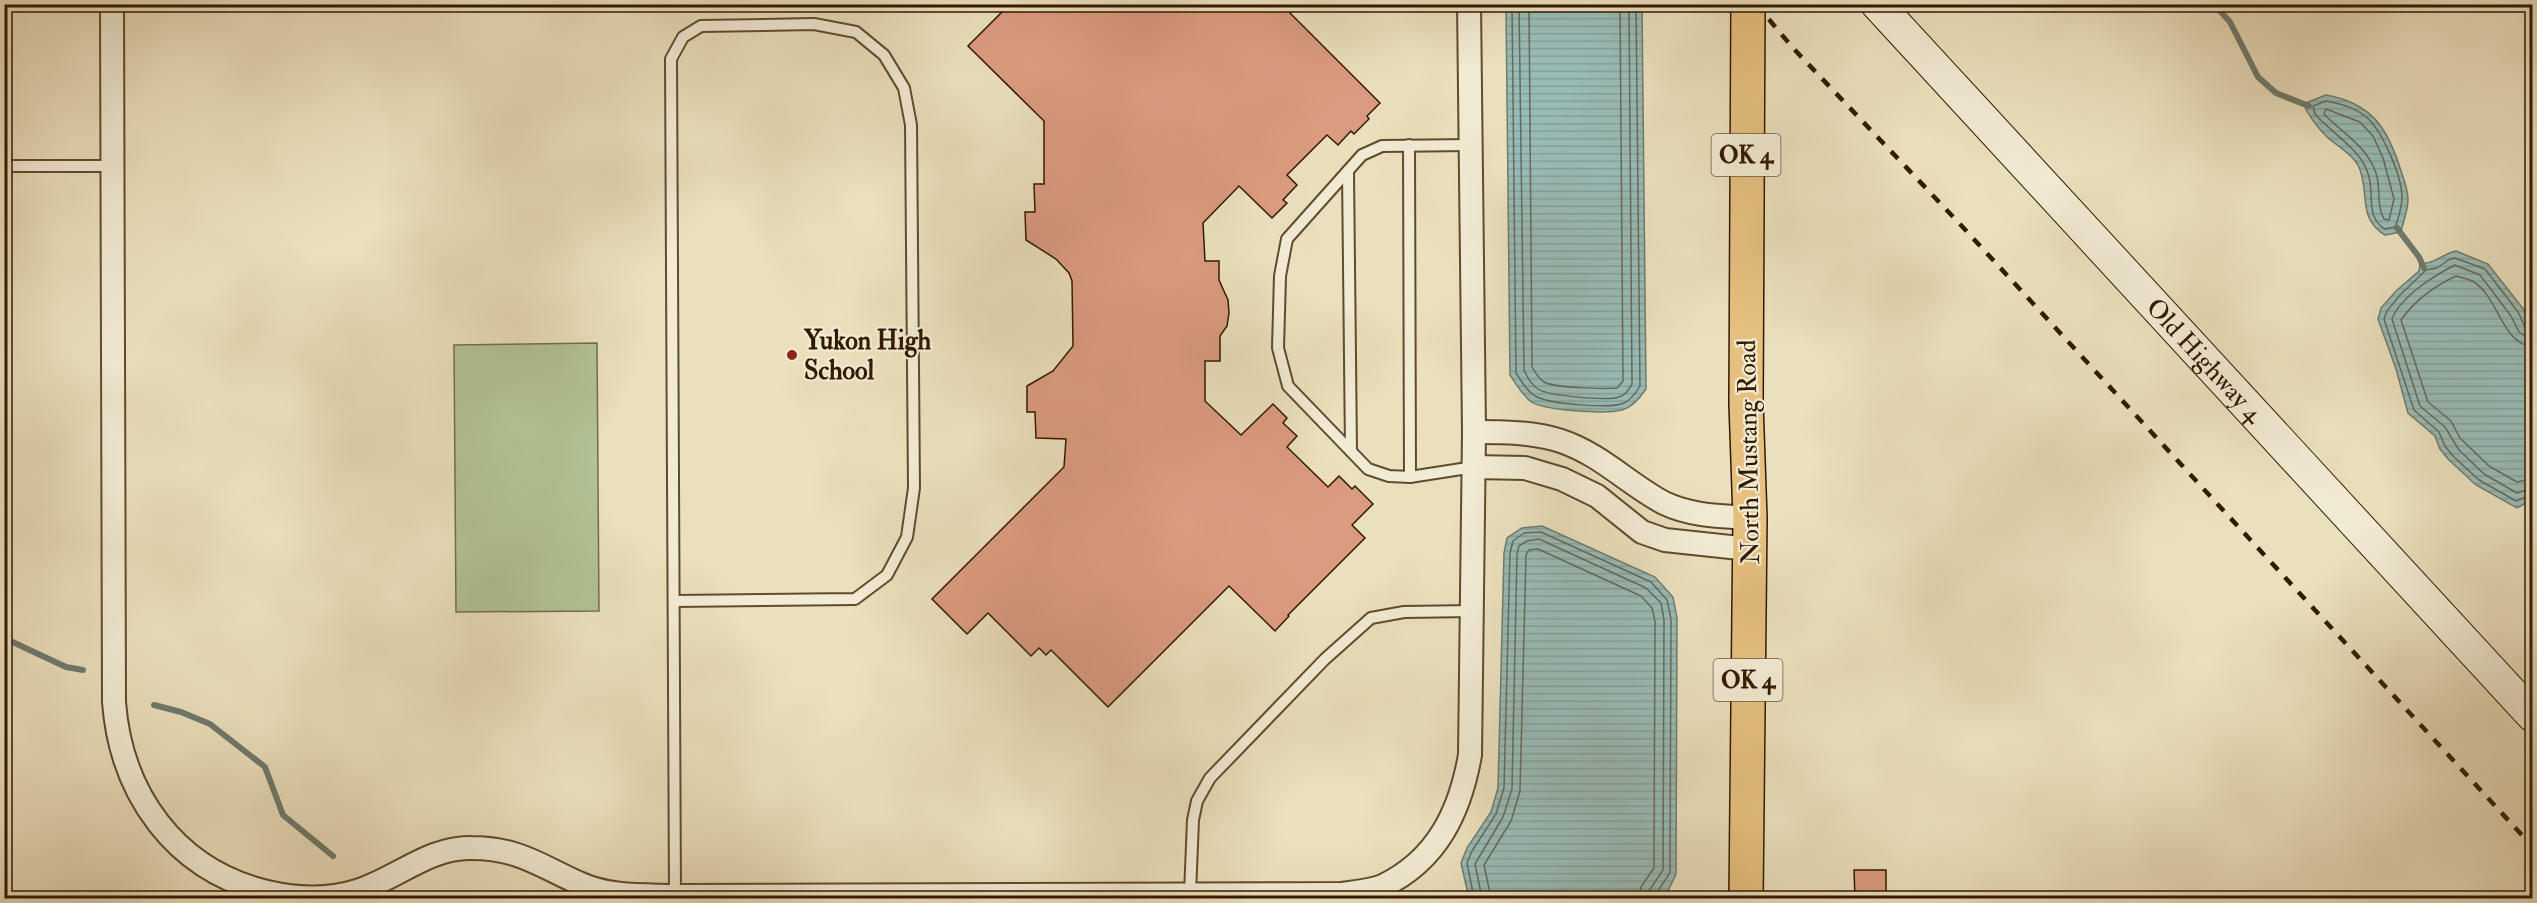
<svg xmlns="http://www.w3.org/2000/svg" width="2537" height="903" font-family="'IM FELL Double Pica',serif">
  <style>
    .grass { fill: #b2c395; stroke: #726e4a; stroke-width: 1.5 }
    .water { fill: url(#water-rules); stroke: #6f7b6e; stroke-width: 1.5 }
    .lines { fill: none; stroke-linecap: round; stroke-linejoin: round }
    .shore { stroke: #656a5c; stroke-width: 1.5 }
    .stream { stroke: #6f7b6e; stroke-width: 6 }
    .building { fill: #db9b80; stroke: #311900; stroke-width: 1.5 }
    .lane-casing { stroke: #604b2f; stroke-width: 14 }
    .street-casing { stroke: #604b2f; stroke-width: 26 }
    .secondary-casing { stroke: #311900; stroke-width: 34 }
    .primary-casing { stroke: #311900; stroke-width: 36 }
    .lane { stroke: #f2ebd4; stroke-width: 10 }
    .street { stroke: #f2ebd4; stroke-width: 22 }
    .secondary { stroke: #f2ebd4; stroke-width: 32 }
    .primary { stroke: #e6c07e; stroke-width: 33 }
    .rail { stroke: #311900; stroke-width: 4.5; stroke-dasharray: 10 10; stroke-linecap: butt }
    .poi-dot { fill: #8f2418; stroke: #f2ebd4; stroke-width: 2 }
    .labels { text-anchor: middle; stroke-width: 4.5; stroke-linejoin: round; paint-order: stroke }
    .shield { fill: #f2ebd4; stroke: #6b5840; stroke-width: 1.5 }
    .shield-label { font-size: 24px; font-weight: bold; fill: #311900 }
    .poi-label { font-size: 26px; font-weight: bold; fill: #311900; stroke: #f2ebd4; text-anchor: start }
    .street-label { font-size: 26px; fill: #311900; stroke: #f2ebd4 }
  </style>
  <defs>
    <pattern id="water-rules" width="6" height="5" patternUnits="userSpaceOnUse" patternTransform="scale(1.5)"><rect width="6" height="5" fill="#99bcb7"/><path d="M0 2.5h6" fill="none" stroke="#84a19c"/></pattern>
  </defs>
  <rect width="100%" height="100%" fill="#ebe0bd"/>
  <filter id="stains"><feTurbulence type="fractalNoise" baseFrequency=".00333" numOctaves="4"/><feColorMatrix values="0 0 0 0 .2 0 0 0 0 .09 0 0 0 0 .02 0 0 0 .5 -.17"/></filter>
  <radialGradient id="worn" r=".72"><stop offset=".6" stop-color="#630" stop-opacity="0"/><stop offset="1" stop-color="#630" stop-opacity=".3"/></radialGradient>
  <polygon class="grass" points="597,343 599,611 456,612 454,345"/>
  <g class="water">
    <path d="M1506,5H1642L1646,389C1640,398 1633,407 1622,410C1606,414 1543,411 1530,401C1522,394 1516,384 1510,375Z"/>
    <path d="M2326,95C2371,103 2387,127 2400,168C2403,177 2408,189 2408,200C2408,210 2403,222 2401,232L2385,235C2356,218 2371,191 2358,165C2351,153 2337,146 2327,137C2317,127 2309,116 2303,104Z"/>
    <path d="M2456,251L2488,264L2524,310L2532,328V500L2517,508L2476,485L2449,460L2440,449L2435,436L2408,413L2396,369L2378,319L2381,308L2396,291L2419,271L2420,264C2435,264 2442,254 2456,251Z"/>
    <polygon points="1542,526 1655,577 1673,597 1677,618 1676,874 1668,891 1659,898 1469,898 1461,863 1467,848 1491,812 1498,788 1504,553 1507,538 1522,528"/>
  </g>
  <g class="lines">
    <g class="shore">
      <path d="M1512,4L1516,373C1521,381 1528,393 1537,397C1551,404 1611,409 1624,403C1632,399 1636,393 1640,386L1636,4"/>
      <path d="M1519,4L1524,370C1527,377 1532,385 1538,389C1548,396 1607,401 1619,397C1626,395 1629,389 1632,384L1629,4"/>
      <path d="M1529,4L1532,367C1535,372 1539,379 1544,382C1554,388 1605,389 1617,388L1623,381L1620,4"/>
      <path d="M2326,101C2338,103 2355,108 2365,116C2382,129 2403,178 2402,200C2401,208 2398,220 2395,227L2385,229C2366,218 2374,196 2369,177C2363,150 2332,134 2315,114L2313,106Z"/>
      <path d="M2326,109L2360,122L2373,136L2383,158L2394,199L2389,220L2384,219C2376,205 2381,188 2376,173C2367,146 2342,133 2324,114Z"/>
      <polyline points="2532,330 2525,327 2518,312 2485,269 2455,258 2450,259 2437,268 2426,270 2400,295 2387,311 2384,319 2414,410 2439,432 2445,446 2453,456 2479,480 2516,501 2532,495"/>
      <path d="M2532,337L2525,336L2519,332L2511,316L2480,275L2455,265C2435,275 2400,297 2392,319L2420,406L2445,427L2459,450L2484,474L2517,493L2532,488"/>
      <path d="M2532,346C2503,345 2498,297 2474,282C2469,279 2462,278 2456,276C2435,286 2415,300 2401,320L2428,402L2451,421L2460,438L2489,466L2517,482L2532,479"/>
      <path d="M1474,898L1467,863L1472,851L1496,814L1504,788L1510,553L1513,541L1524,533L1541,532L1651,582L1667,600L1671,619L1670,872C1666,881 1656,890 1656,898"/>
      <polyline points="1482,898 1475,864 1503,817 1512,789 1517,554 1519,546 1527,541 1539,539 1646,588 1661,603 1664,620 1663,870 1649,891 1648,898"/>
      <polyline points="1491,898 1484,865 1511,821 1520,791 1526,555 1529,550 1538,549 1641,596 1652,608 1655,621 1654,868 1641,887 1639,898"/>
    </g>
    <g class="stream">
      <polyline points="2214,4 2230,22 2258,77 2276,93 2309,106"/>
      <polyline points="2397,228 2419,257 2424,268"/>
      <polyline points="4,638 66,667 83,670"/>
      <polyline points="154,705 181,712 210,724 265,767 283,815 333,856"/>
    </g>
  </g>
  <g class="building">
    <polygon points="1010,4 1298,4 1290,13 1380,103 1367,116 1369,119 1354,134 1351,131 1338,145 1327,135 1287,175 1297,185 1283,200 1287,203 1272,218 1239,186 1203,223 1205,261 1219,261 1219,280 1228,300 1229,313 1227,326 1220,336 1220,361 1205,361 1205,401 1241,435 1273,404 1287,418 1283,423 1297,436 1287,447 1328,487 1339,476 1352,489 1355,486 1373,504 1352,525 1365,538 1288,615 1289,616 1275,631 1229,586 1108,707 1051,650 1046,655 1039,648 1031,656 988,613 967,634 932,599 1064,467 1066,439 1036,438 1035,412 1027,412 1027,386 1053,371 1073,346 1072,281 1069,273 1056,259 1026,240 1025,212 1035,212 1034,184 1044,184 1044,121 968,46"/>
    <polygon points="1854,870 1886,870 1886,898 1855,898"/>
  </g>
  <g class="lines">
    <defs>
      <g id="lane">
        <polyline points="1409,145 1410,477"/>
        <polyline points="1471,145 1382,146 1362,155 1287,239 1280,276 1278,348 1288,386 1368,469 1389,476 1410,477 1474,467"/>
        <polyline points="4,166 112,166"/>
        <polyline points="1348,171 1351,451"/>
        <polyline points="674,601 855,599 887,575 907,537 914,488 911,125 904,88 884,55 856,32 814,24 701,26 683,37 671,59 675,896"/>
        <polyline points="1190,894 1193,820 1197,801 1210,778 1325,659 1371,618 1404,612 1472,611"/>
      </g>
      <g id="street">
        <path d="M112,4L114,702C121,794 175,870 267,892C297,899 328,900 357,891C396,879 429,847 471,848C519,848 540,866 581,884C610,897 643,895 675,896L1341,894C1354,892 1371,891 1383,886C1437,860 1460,812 1470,755L1474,432L1469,4"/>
        <path d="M1474,432C1503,432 1533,432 1561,441C1602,455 1628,484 1664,503C1691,516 1721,516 1750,518"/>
        <polyline points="1474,467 1525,468 1562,479 1597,496 1642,532 1665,540 1749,549"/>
      </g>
      <g id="secondary">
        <path id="s1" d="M1877,4L2532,715"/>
      </g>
      <polyline id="primary" points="1746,898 1750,518 1746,403 1748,4"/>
    </defs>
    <use href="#lane" class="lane-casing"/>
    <use href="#street" class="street-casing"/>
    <use href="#secondary" class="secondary-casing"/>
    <use href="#primary" class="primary-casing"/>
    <use href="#lane" class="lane"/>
    <use href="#street" class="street"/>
    <use href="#secondary" class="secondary"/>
    <use href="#primary" class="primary"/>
    <polyline class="rail" points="1756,4 1793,48 1959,223 2532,846"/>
  </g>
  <circle class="poi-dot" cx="792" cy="355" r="6"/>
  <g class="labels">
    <g class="shield">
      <rect x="1711.5" y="134" width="69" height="42" rx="4.5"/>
      <rect x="1713.5" y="659" width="69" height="42" rx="4.5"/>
    </g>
    <g class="shield-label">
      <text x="1746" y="163">OK 4</text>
      <text x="1748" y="688">OK 4</text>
    </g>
    <g class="poi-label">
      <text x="804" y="349">Yukon High<tspan x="804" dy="30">School</tspan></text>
    </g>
    <g class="street-label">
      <text dy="9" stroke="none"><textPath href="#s1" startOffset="484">Old Highway 4</textPath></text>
      <text transform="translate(1748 452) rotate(-91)" y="9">North Mustang Road</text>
    </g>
  </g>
  <rect width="2537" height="903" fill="none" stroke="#ebe0bd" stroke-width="24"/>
  <rect x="6" y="6" width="2525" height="891" fill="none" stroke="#311900" stroke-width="3"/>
  <rect x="12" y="12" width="2513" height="879" fill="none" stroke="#311900" stroke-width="1.5"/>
  <rect width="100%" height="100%" filter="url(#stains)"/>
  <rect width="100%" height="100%" fill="url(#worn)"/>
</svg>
